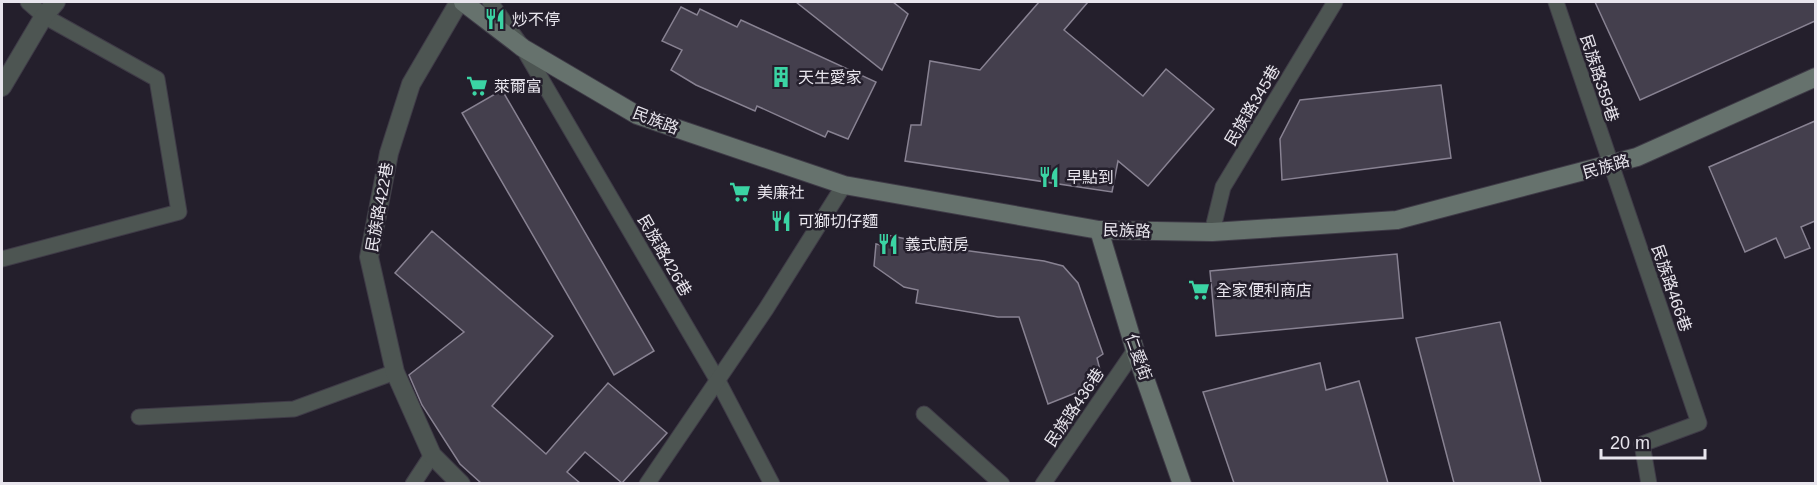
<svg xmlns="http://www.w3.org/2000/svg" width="1817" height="485" font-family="Helvetica,'Noto Sans TC',sans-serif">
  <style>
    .building { fill: #443f4d; stroke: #888292; stroke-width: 1.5 }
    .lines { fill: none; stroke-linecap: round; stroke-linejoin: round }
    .lane-casing { stroke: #3f3b47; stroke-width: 17 }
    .street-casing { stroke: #3f3b47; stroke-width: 20 }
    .secondary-casing { stroke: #3f3b47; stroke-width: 20 }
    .lane { stroke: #4d5552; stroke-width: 15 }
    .street { stroke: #4d5552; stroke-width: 18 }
    .secondary { stroke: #66726d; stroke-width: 18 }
    .labels { text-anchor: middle; stroke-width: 5; stroke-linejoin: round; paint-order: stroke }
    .poi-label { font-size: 16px; fill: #e8e5ed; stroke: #241f2c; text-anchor: start }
    .street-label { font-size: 16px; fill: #e8e5ed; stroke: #241f2c }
  </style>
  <rect width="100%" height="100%" fill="#241f2c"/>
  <g class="building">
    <polygon points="796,2 893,2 908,14 882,70"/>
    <polygon points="1039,2 1088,2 1064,30 1143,96 1166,69 1214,109 1148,186 1118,161 1112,192 905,161 911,125 921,125 930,61 980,70"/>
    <polygon points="1595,2 1815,2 1815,21 1640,100"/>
    <polygon points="681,7 697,15 700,9 737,27 741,20 876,82 848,139 828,131 825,137 757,106 755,111 696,85 671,70 682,50 662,41"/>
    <polygon points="1441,85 1451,158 1282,180 1280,139 1300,100"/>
    <polygon points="502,90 654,351 614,375 462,113"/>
    <polygon points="1815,121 1815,221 1801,227 1810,248 1785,258 1776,238 1745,252 1709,167"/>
    <polygon points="432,231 553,336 492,406 546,454 608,383 667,433 622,483 585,452 567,472 580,483 481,483 460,464 422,405 409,375 464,332 395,273"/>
    <polygon points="887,235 955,249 1044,261 1063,266 1078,283 1103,354 1097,358 1101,374 1095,374 1098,384 1048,404 1019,317 998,317 916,303 918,290 904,287 874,266 876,244 886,246"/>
    <polygon points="1397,254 1403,318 1216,336 1210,271"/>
    <polygon points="1500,322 1541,483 1454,483 1416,338"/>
    <polygon points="1320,363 1326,390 1359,381 1388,483 1234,483 1203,392"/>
  </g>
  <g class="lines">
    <defs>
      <g id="lane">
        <polyline points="490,2 523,48 718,381 772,484"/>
        <polyline points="1556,2 1699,423 1642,444 1649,484"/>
        <polyline points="1212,232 1223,187 1335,2"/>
        <polyline points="2,259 179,212 157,79 44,16 28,2"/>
        <polyline points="924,414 1002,484"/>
        <polyline points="139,417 294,409 395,372"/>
        <polyline points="413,484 432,455"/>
        <polyline points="647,484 766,309 844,185"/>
        <polyline points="1043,484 1135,350"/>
      </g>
      <g id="street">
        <polyline points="459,2 411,84 389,153 369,257 395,372 432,455 461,484"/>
        <polyline points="2,87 44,16 56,2"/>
      </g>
      <g id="secondary">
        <polyline points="463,2 523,48 637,115 844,185 1099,230 1212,232 1397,220 1637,157 1816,77"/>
        <polyline points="1099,230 1135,350 1182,484"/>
      </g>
    </defs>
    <use href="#lane" class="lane-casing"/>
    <use href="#street" class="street-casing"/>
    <use href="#secondary" class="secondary-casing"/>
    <use href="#lane" class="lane"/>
    <use href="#street" class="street"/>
    <use href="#secondary" class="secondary"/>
  </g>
  <defs>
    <symbol id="restaurant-bare" viewBox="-9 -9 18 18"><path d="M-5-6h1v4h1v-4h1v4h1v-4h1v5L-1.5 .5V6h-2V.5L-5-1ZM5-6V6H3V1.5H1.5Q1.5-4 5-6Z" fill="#3bd4a4" stroke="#241f2c" stroke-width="2.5" paint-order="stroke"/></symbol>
    <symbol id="building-bare" viewBox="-9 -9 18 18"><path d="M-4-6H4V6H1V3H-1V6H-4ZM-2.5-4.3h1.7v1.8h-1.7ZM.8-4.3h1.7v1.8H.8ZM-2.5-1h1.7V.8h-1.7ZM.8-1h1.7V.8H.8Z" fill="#3bd4a4" stroke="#241f2c" stroke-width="2.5" paint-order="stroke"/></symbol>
    <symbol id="supermarket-bare" viewBox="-9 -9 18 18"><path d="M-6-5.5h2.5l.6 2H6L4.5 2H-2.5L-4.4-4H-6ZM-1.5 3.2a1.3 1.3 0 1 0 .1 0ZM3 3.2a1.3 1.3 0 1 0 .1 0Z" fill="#3bd4a4" stroke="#241f2c" stroke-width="2.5" paint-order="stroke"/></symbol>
  </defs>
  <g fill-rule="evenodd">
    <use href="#restaurant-bare" x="480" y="4" width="30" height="30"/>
    <use href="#building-bare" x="766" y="62" width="30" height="30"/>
    <use href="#supermarket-bare" x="462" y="71" width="30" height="30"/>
    <use href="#restaurant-bare" x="1034" y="162" width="30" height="30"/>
    <use href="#supermarket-bare" x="725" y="177" width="30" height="30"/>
    <use href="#restaurant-bare" x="766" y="206" width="30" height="30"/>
    <use href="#restaurant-bare" x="873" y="229" width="30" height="30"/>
    <use href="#supermarket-bare" x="1184" y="275" width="30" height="30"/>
  </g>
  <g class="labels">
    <g class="poi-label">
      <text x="512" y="25">炒不停</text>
      <text x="798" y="83">天生愛家</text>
      <text x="494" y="92">萊爾富</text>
      <text x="1066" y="183">早點到</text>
      <text x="757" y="198">美廉社</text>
      <text x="798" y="227">可獅切仔麵</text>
      <text x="905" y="250">義式廚房</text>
      <text x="1216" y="296">全家便利商店</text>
    </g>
    <g class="street-label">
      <text transform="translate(1600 78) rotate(72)" y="6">民族路359巷</text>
      <text transform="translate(1252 105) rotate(-59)" y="6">民族路345巷</text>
      <text transform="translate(656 120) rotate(21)" y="6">民族路</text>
      <text transform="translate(1606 166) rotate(-16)" y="6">民族路</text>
      <text transform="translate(379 207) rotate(-80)" y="6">民族路422巷</text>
      <text transform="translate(1127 230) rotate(2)" y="6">民族路</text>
      <text transform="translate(665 255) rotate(60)" y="6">民族路426巷</text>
      <text transform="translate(1672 288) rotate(71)" y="6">民族路466巷</text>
      <text transform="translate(1139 357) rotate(71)" y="6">仁愛街</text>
      <text transform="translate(1074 407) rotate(-56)" y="6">民族路436巷</text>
    </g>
  </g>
  <rect width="1817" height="485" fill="none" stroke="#e8e5ed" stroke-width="6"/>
  <path d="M1601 449v9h104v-9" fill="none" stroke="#e8e5ed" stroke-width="3"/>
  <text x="1610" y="449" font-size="18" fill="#e8e5ed" stroke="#241f2c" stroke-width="4.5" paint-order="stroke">20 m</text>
</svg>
